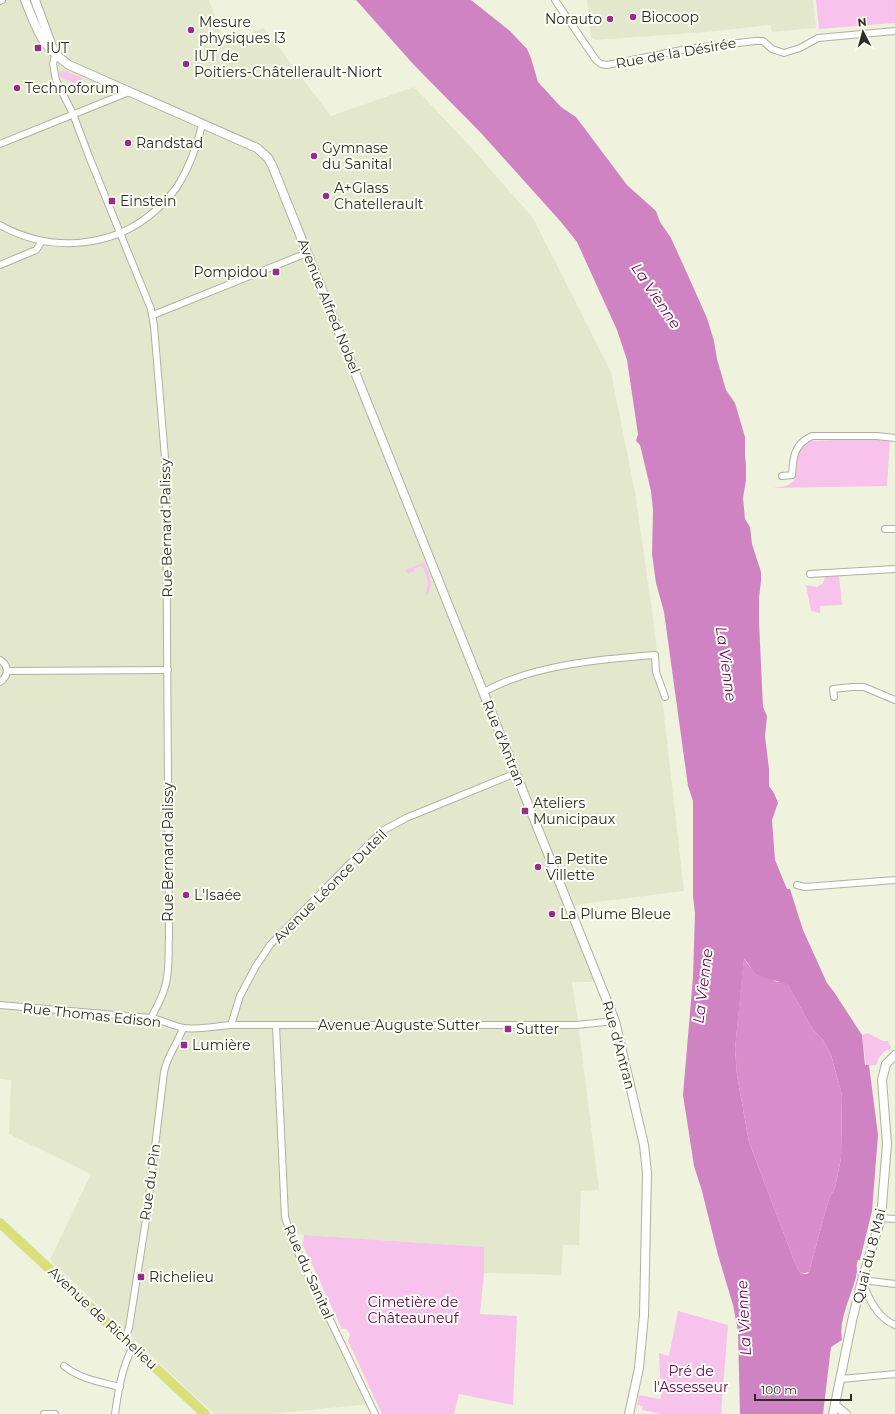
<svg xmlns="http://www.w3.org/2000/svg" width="895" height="1414" font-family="Montserrat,sans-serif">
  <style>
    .built { fill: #e3e8cc }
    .green { fill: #f7c3ec }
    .forest { fill: #da8dcc }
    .water { fill: #d083c2; fill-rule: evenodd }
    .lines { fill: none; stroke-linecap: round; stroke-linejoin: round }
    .street-casing { stroke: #aeb19e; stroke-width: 8 }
    .secondary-casing { stroke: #aeb19e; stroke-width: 10 }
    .primary-casing { stroke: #d9d9d8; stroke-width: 10 }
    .street { stroke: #fff; stroke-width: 6 }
    .secondary { stroke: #fff; stroke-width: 8 }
    .primary { stroke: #d9e176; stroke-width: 9 }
    .poi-dot { fill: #992b8b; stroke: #fdfff6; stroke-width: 1.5 }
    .labels { text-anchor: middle; stroke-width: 4; stroke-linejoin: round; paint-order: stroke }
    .poi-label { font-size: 14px; fill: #2c2e26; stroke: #fdfff6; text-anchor: start }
    .street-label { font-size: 14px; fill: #2c2e26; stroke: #fdfff6 }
    .park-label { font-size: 14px; fill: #64025a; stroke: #fdfff6 }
    .water-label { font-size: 15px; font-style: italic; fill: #68095e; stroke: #fdfff6 }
  </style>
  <rect width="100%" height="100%" fill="#eff3de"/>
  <g class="built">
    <polygon points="0,0 209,0 225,43 264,28 331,116 414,87 469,145 533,218 611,372 635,492 653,617 684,891 574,905 594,982 572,982 578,1021 599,1190 581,1191 579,1245 563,1245 561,1275 484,1273 483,1247 304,1235 290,1231 370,1404 272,1414 214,1414 50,1260 91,1174 9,1134 11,1080 0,1079"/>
    <polygon points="587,0 813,0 816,28 772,32 770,25 707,32 596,40 591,37"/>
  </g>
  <g class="green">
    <polygon points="816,0 895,0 895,23 819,29"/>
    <polygon points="62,70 82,78 81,82 78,85 61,77 59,73"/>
    <path d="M865,439L890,441L887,486L773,488L786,486L794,481C800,465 792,451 810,441Z"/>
    <path d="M424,562C429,574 435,584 427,595L426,593L428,582L423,567L420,566L414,569L415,571L408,574L406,570Z"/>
    <polygon points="839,576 842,605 820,606 820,613 811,611 806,585 817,587 823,583 825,577"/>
    <path d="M868,1033L883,1041H888L891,1048C883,1052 879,1056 876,1065L866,1066L862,1035Z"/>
    <path d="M304,1235L484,1247V1273L480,1314L517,1316L513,1405L459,1394L454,1414H382L348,1341L350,1335C348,1330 347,1328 342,1329L303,1245Z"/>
    <polygon points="678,1311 728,1325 721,1414 662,1414 642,1410 643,1406 637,1405 639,1395 661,1399 659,1353 669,1356"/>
  </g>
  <polygon class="forest" points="744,959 751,968 777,982 784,982 788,985 813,1030 823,1040 831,1055 842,1095 841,1158 835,1188 829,1198 809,1272 801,1274 797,1268 749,1142 737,1075 735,1049 742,976"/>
  <path class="water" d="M356,0H471L510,31L527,49L531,58L538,82L561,107L576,117L627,185L656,211L660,222L671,238L686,271L707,318L714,341L717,359L726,390L735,403L745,437V456L746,464V480L743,498L745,519L750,527L752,544L761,572V581L759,598V622L763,707L767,716L765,736L769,769V786L774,793L778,803L772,820L775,860L787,889H790L803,930L827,983L834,992L862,1035L865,1065H869L878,1135L872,1211L860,1260H858C856,1264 857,1268 857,1272C853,1295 838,1317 842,1340L831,1347L823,1414H740L738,1331L733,1305L718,1255L702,1191L694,1166L683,1095L693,977L695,913L693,897V801L688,786L664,612L656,583L652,554L653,510L651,491L640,445L636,441L638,434L627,360L617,330L577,242L561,222L481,133L414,65ZM744,959C749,963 752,971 757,974C765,980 782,981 788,985L813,1030L823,1040L831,1055L842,1095L841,1158L835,1188L829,1198L809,1272L807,1274H801L797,1268L749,1142L737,1075L735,1049Z"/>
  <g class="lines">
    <defs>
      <g id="street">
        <polyline points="555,0 596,60 601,64 607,65 687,49 755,41 763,41 772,49 784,53 800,48 818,38 895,31"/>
        <polyline points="0,1 2,0"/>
        <path d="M55,55L53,64L56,80L73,114L90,159L151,309L154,326L165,458L166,480L169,937C168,953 170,971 165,987C162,998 156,1008 151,1018"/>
        <polyline points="0,144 129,92"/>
        <path d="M0,225C50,253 113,249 156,210C164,203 171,195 177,187C189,168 197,146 202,125"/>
        <polyline points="0,265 36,250 42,241"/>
        <polyline points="153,315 307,253"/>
        <path d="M782,476L792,475C793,457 794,444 812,436H877L895,438"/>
        <polyline points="885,529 895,529"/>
        <polyline points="810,574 895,569"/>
        <path d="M0,660C9,665 9,676 0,682"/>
        <polyline points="7,671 168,670"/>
        <path d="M484,692C531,665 602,659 655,655L656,672L665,697"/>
        <polyline points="834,697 833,689 852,687 864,687 895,700"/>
        <polyline points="797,885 805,887 895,880"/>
        <path d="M0,1005L151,1018C162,1020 173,1026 184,1028C199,1030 216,1026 231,1025H576L615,1021"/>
        <polyline points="231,1025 240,996 256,966 270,945 365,848 384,830 406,818 516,773"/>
        <polyline points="276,1026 285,1217 293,1242 375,1414"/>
        <polyline points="881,1218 895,1219"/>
        <path d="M895,1284L862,1280C868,1298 877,1318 895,1325"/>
        <path d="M125,1339L129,1328L147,1213L164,1072C167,1056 178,1043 183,1028"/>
        <path d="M64,1366C80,1379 100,1382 120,1387"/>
        <polyline points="841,1379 895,1374"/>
        <polyline points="44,1414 55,1414"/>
        <path d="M115,1414C118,1392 122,1366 133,1347"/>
      </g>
      <g id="secondary">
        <path d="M25,0C38,32 40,44 69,65L257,148L268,158L272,165L615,1021L644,1145L647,1173L644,1315L639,1368L629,1414"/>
        <polyline points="35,0 54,52"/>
        <polyline points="835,1405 846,1414"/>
        <polyline points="833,1414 852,1321 862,1280 881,1218 887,1144 882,1080 886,1064 895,1055"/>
      </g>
      <polyline id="primary" points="0,1223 205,1414"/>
    </defs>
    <use href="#street" class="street-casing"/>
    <use href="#secondary" class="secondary-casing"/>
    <use href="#primary" class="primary-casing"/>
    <use href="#street" class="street"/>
    <use href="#secondary" class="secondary"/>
    <use href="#primary" class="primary"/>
  </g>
  <g class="poi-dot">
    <circle cx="633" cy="17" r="4"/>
    <circle cx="610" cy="19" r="4"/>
    <circle cx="191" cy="30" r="4"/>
    <rect x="34" y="44" width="8" height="8" rx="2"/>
    <circle cx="186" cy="64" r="4"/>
    <circle cx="17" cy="88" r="4"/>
    <circle cx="128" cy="143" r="4"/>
    <circle cx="314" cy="156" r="4"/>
    <circle cx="326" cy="196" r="4"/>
    <rect x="108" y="197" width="8" height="8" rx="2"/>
    <rect x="272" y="268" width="8" height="8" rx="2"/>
    <rect x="521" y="807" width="8" height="8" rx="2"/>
    <circle cx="538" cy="867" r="4"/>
    <circle cx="186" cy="895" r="4"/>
    <circle cx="552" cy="914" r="4"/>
    <rect x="504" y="1025" width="8" height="8" rx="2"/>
    <rect x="180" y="1041" width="8" height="8" rx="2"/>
    <rect x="137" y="1273" width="8" height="8" rx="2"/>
  </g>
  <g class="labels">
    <g class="poi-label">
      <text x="641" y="22">Biocoop</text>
      <text x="602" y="24" text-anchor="end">Norauto</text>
      <text x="199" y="27">Mesure<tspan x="199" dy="16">physiques I3</tspan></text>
      <text x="46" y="53">IUT</text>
      <text x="194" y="61">IUT de<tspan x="194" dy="16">Poitiers-Châtellerault-Niort</tspan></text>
      <text x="25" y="93">Technoforum</text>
      <text x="136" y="148">Randstad</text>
      <text x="322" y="153">Gymnase<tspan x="322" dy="16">du Sanital</tspan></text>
      <text x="334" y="193">A+Glass<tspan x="334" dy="16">Chatellerault</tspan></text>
      <text x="120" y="206">Einstein</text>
      <text x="268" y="277" text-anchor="end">Pompidou</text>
      <text x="533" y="808">Ateliers<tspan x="533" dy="16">Municipaux</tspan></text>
      <text x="546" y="864">La Petite<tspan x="546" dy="16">Villette</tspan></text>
      <text x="194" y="900">L'Isaée</text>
      <text x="560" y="919">La Plume Bleue</text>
      <text x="516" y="1034">Sutter</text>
      <text x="192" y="1050">Lumière</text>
      <text x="149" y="1282">Richelieu</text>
    </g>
    <g class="street-label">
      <text transform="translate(676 53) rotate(-10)" y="5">Rue de la Désirée</text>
      <text transform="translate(329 306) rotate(68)" y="5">Avenue Alfred Nobel</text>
      <text transform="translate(166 528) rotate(-91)" y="5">Rue Bernard Palissy</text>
      <text transform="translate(504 743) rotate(68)" y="5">Rue d'Antran</text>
      <text transform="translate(168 852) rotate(-90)" y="5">Rue Bernard Palissy</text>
      <text transform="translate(330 886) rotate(-45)" y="5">Avenue Léonce Duteil</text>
      <text transform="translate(92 1015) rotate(6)" y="5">Rue Thomas Edison</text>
      <text x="399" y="1030">Avenue Auguste Sutter</text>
      <text transform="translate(619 1045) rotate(75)" y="5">Rue d'Antran</text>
      <text transform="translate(150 1182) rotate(-82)" y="5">Rue du Pin</text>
      <text transform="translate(869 1256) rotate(-76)" y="5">Quai du 8 Mai</text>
      <text transform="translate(309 1272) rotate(66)" y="5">Rue du Sanital</text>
      <text transform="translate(103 1318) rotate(43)" y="5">Avenue de Richelieu</text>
    </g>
    <g class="park-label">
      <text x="413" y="1307">Cimetière de<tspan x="413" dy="16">Châteauneuf</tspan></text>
      <text x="691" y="1376">Pré de<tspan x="691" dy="16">l'Assesseur</tspan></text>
    </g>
    <g class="water-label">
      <text transform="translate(656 296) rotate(56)" y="5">La Vienne</text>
      <text transform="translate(726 664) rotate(82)" y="5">La Vienne</text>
      <text transform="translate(703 986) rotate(-83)" y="5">La Vienne</text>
      <text transform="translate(744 1318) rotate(-93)" y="5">La Vienne</text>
    </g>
  </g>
  <g transform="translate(863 32) rotate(354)" stroke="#fdfff6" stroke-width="3" paint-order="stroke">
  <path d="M0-3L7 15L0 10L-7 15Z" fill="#2c2e26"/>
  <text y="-6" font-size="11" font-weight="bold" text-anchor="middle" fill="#2c2e26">N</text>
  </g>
  <path d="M755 1394v6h96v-6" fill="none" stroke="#2c2e26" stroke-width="2"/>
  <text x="761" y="1394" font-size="12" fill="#2c2e26" stroke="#fdfff6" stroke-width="3" paint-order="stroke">100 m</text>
</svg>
